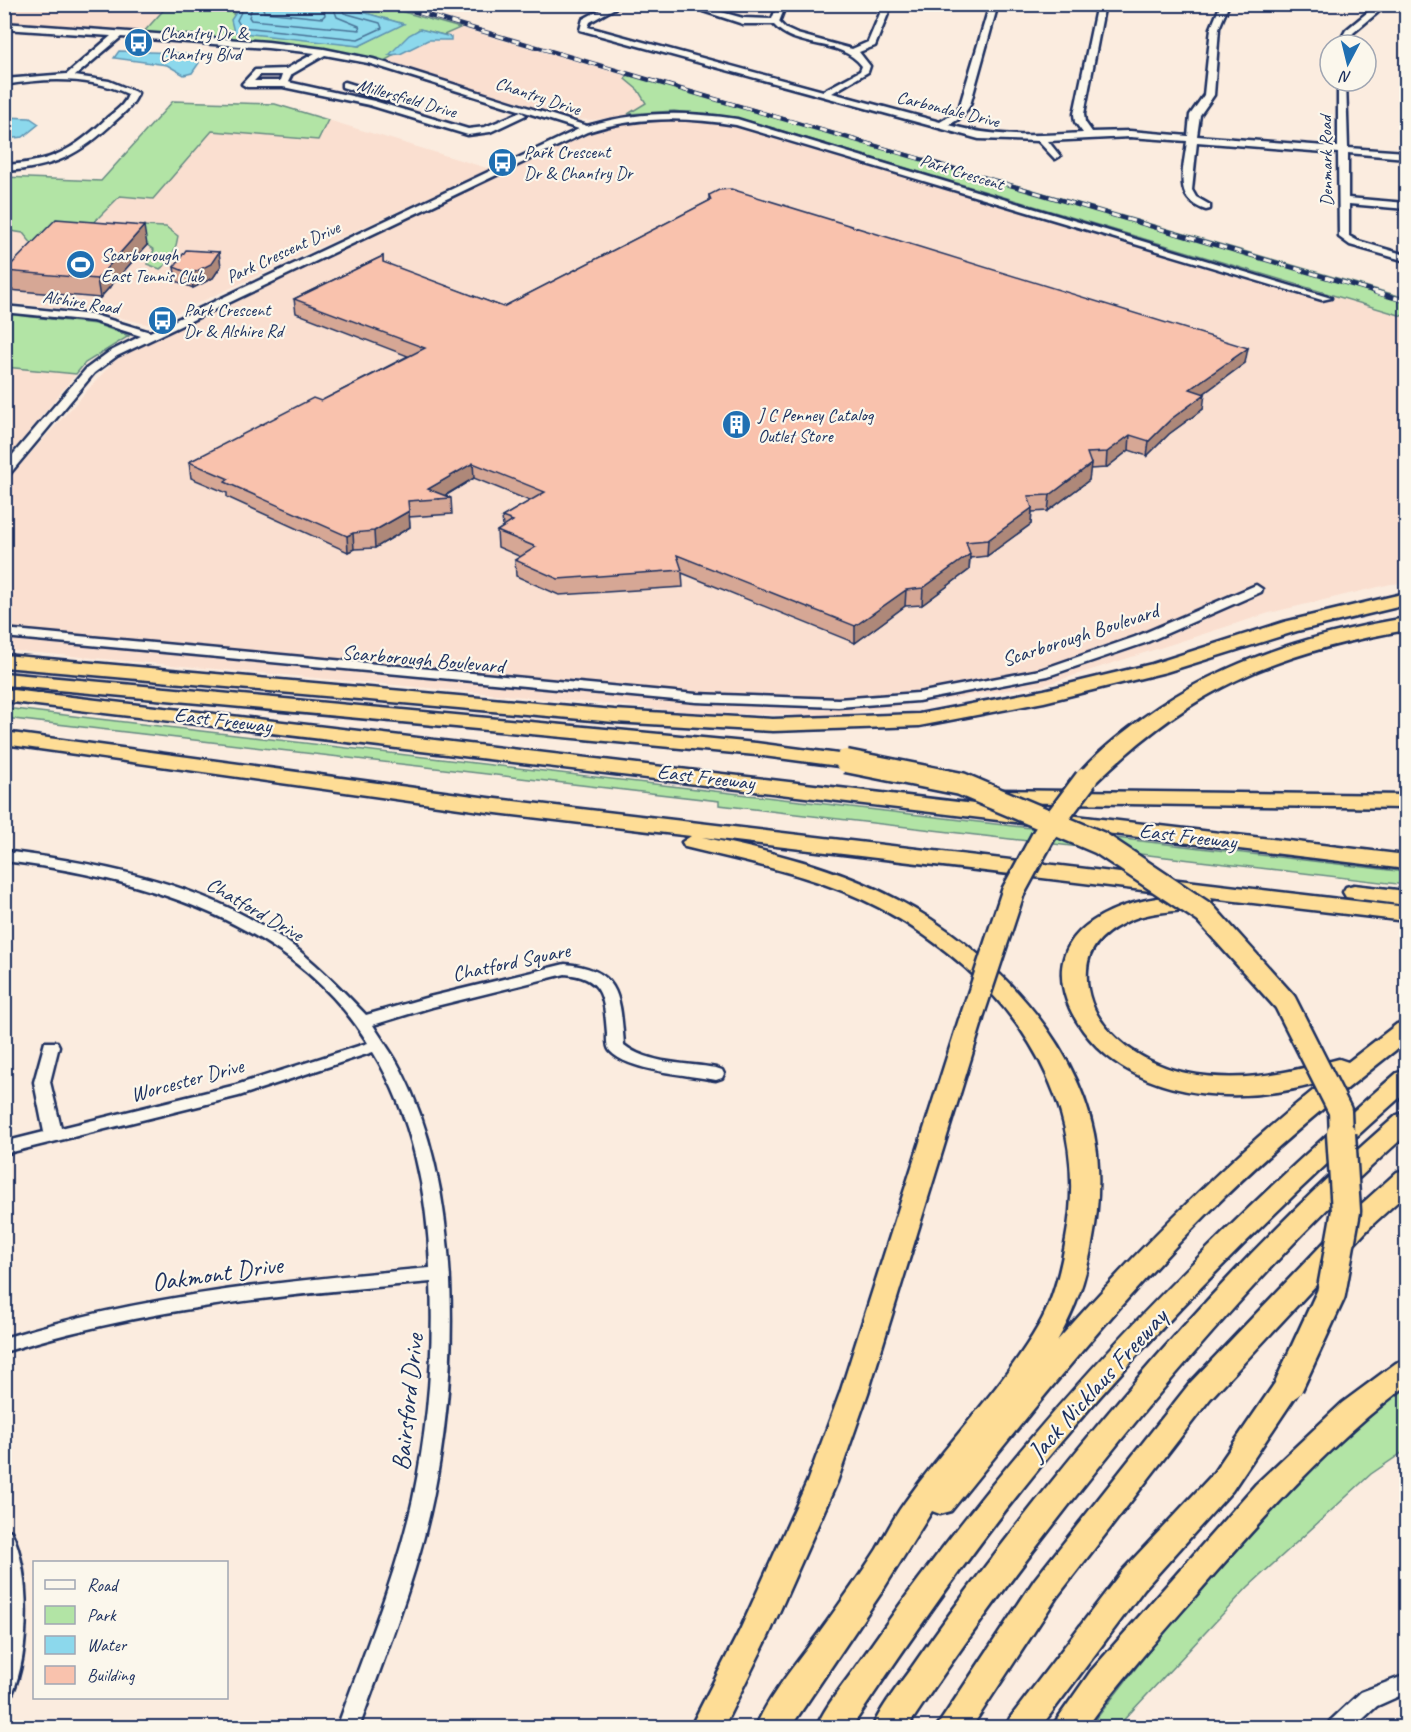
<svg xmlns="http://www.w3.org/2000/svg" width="1411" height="1732" font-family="Caveat,sans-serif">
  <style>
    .built { fill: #fadfd0 }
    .green { fill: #b2e4a5; stroke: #668a82; stroke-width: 1.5 }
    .water { fill: #8cd8ec; stroke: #5f94b3; stroke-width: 1.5 }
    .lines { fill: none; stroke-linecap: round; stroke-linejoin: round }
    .shore { stroke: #487397; stroke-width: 1.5 }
    .minor-casing { stroke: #1b2f5e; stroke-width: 5 }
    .highway-casing { stroke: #1b2f5e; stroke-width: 5 }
    .minor { fill: #fbf7ec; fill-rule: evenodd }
    .highway { fill: #fedd96; fill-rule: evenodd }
    .rail-far1-casing { stroke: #1b2f5e; stroke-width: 4.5 }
    .rail-casing { stroke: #1b2f5e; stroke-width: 5 }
    .rail-far1 { stroke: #fbf7ec; stroke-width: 3; stroke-dasharray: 8; stroke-linecap: butt }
    .rail { stroke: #fbf7ec; stroke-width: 4; stroke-dasharray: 10; stroke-linecap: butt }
    .highway-bridge-far1-casing { stroke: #1b2f5e; stroke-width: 27; stroke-linecap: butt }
    .highway-bridge-casing { stroke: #1b2f5e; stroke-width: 33; stroke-linecap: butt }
    .highway-bridge-far1 { stroke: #fedd96; stroke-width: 22 }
    .highway-bridge { stroke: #fedd96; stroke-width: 28 }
    .wall { fill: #d6a795; stroke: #1b2f5e; stroke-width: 1.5 }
    .shaded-wall { fill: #ae8879; stroke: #1b2f5e; stroke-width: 1.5 }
    .building { fill: #f9c2ad; stroke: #1b2f5e; stroke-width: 1.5 }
    .labels { text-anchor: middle; stroke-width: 4.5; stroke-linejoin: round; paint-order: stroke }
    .far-poi-label { font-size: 18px; fill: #1b2f5e; stroke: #fbf7ec; text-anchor: start }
    .far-street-label { font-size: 18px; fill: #1b2f5e; stroke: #fbf7ec }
    .street-label { font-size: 21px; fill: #1b2f5e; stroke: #fbf7ec }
    .near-street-label { font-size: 26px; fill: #1b2f5e; stroke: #fbf7ec }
  </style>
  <rect width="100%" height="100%" fill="#fbecdf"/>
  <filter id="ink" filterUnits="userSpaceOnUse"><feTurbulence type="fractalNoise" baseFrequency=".0167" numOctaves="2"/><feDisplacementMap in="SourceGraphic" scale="12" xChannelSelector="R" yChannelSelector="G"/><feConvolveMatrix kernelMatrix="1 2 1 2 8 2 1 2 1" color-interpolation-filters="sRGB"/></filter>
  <g filter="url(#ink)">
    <g class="built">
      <polygon points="4,5 169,5 142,34 5,24"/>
      <polygon points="460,28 626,76 625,79 638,90 646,103 630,114 678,111 749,121 1406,317 1406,583 1391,584 1269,613 1044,685 830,716 705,713 5,650 5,482 113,362 138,347 626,116 593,120 570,119 382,62 428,40 444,41 451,37 444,35"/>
      <polygon points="328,120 490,169 150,325 93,311 5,303 4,230 23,233 33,245 147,245 154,250 176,249 91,225 120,196 153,198 212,130 317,140"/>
      <polygon points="5,367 76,374 5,461"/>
    </g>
    <g class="green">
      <polygon points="169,4 241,5 233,14 285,36 359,46 403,24 338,5 379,5 460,28 444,35 419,29 390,55 393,56 382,62 329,50 142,34"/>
      <polygon points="629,73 1406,298 1406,317 749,121 674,111 628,114 646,103 638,90 625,79"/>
      <path d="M173,101L275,104L328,120L318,140L212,131L153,199L120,196L92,224L166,227L178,236C176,249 171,262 160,269L147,264L154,250L147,245H33L23,233L5,230L4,177L101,181Z"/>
      <polygon points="5,314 96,324 129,336 85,363 76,374 5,367"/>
      <polygon points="5,708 1406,872 1406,885 719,805 719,801 5,718"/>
      <polygon points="1406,1377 1406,1450 1371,1474 1248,1587 1117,1727 1089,1728 1242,1532 1396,1384"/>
    </g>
    <g class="water">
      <polygon points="338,5 404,24 359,46 234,32 231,20 241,5"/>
      <polygon points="420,29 451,37 451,40 428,40 400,54 389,55 409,35"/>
      <polygon points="119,51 179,53 196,56 199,63 192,73 184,75 167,65 114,58"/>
      <polygon points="5,117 30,118 39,124 23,137 5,139"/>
    </g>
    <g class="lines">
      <g class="shore">
        <polyline points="245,4 237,20 241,27 358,39 382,28 380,23 344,13 340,4"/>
        <polyline points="253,4 249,17 251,20 360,30 359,26 337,17 332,4"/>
        <polyline points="262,4 264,12 322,18 325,15 323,4"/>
      </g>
      <defs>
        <g id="minor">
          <path d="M611,4H622L590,22L588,27L823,91L860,71L862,66C840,37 796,51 773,24H743L703,11L707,8L743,18L772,19L778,4H786L779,22L786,29L797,34L852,49L868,42L884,4H892L875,46L859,52L870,66L868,72L832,93L940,122L955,113L960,105L990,4H998L970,105L962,117L949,125C996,138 1035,136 1083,133L1075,122L1074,114L1097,4H1105L1084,114L1085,122L1092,132L1130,131L1188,136L1190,115L1204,95L1211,28L1221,4H1229L1219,28L1214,95L1200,115L1197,136L1338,147V81H1346L1348,148L1406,152V158L1348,153V198L1406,203V209L1349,204V236L1358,241L1406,255V261L1350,245L1339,237L1338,153L1197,142L1192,190L1196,197L1210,205V209L1206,210C1172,199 1184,169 1187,141L1130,137L1048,141L1060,156L1055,159L1038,141L979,139L580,30L583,19Z"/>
          <polygon points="1361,4 1406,4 1406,9 1383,8 1353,33 1346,45 1338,45 1346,30 1374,7"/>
          <path d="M4,23L268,42L324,49L373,59L587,126C637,111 686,111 737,119L1331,298L1322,300L736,125C685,117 637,116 587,132L117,356L94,373L8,476H4V465L86,369L109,352L141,336L93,321L4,312V306L94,315L150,332L579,129L368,63L325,55L292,74L288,82L374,101L468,129L485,127L521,112L526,115L490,132L468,135L369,105L283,87H247L242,84L255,70L286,69L315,53L268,48L121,37L75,76L109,81L138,93C134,105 124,113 115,121C80,155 53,168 4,171V165C50,163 74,150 107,118C115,111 126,104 128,94C90,76 45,78 4,85V79L67,74L111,36L4,29ZM260,75H282L280,81H254Z"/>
          <polygon points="345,82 390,96 392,98 387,101 342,87 342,83"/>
          <polygon points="1256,585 1262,589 1261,592 1145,643 1048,676 918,701 838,707 696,702 4,637 4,629 696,694 838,699 918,693 1040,670 1135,637"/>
          <path d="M4,851C105,864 214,885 297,949C322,969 344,992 366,1015L429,997L565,964C621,969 620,997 624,1045C647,1064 687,1063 716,1068L722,1070L724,1074L722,1078L716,1080C690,1075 627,1071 610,1051C606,1046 607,1038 607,1033C604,999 604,977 565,974L432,1007L373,1025C382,1040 393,1054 401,1070C463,1190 459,1369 433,1498C417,1577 386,1652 359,1728H337C364,1652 396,1577 413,1499C428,1427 434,1354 431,1282C284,1295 146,1307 4,1352V1338C145,1294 285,1281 430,1268C428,1195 412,1115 373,1052L239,1096L4,1154V1142L44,1132L34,1082L45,1042H57L59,1046L50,1082L61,1128L236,1085L368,1043C292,920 139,877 4,861Z"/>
          <path d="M4,1529L11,1531C31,1570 30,1654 12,1694L4,1696Z"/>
          <polygon points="1406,1675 1406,1693 1377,1706 1353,1728 1327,1728 1330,1721 1361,1692"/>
        </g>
        <g id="highway">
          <polygon points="1406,593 1406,605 1297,631 1166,672 1044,702 919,726 773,731 614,722 4,667 4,655 614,710 773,719 919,714 1044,690 1152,664 1284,622"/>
          <path d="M1406,618V630C1274,653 1190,689 1094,784H1078L1075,779C1089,760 1110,743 1128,729C1210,664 1305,635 1406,618Z"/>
          <polygon points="4,673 756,743 846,755 854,756 857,761 854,766 846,767 756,755 4,685"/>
          <polygon points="4,689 1406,855 1406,869 4,701"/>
          <path d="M4,732L488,798L1406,907V921L1210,898L1212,901L1209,906C1181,913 1151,909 1124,923C1104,933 1088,947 1087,970C1083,1025 1137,1063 1186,1073C1240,1084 1287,1073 1339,1059L1348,1062L1397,1024L1406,1022V1042C1338,1095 1271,1150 1210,1211C1116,1305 1034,1408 951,1511L940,1514L932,1511L881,1593L790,1728H755C772,1690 802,1657 826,1623C843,1599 861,1574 877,1549C886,1533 894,1517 905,1502C947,1442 1002,1389 1039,1325C1054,1299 1061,1268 1066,1239C1094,1093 1004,975 880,908C818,876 751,863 685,847L682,842L691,836L488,812L4,744ZM702,837L1184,895C1153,897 1119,904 1093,921C1034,959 1069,1029 1114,1061C1173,1103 1258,1102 1325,1081C1227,1159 1140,1247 1057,1341C1075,1311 1086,1278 1092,1244C1098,1213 1100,1184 1097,1153C1085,1044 989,947 896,899C836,867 768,851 702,837Z"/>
          <polygon points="997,790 1406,795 1406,808 989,802 986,797 989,792"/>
          <polygon points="1354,885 1406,891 1406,905 1346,897 1343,892 1346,887"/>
          <polygon points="971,1011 980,1013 983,1019 868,1393 837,1482 769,1635 723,1728 690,1728 740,1630 807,1482 840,1393 959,1019 962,1013"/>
          <path d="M1406,1070V1092C1283,1201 1166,1317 1060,1443C984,1533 916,1630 851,1728H816C825,1707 840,1689 853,1671C876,1639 898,1606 922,1575C1060,1389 1222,1225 1397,1073Z"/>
          <path d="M1406,1112V1135C1312,1218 1228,1312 1147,1408C1062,1511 981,1616 907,1728H872C882,1706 898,1686 912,1667C936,1632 961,1598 987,1564C1110,1404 1244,1248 1397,1115Z"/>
          <polygon points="1406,1170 1406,1194 1373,1224 1210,1399 1057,1597 971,1728 936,1728 1035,1579 1190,1383 1355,1210 1397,1172"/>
          <path d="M1406,1360V1386C1329,1444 1266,1515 1203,1587C1163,1633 1122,1678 1086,1728H1051L1091,1671L1256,1484L1342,1403L1396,1363Z"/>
          <polygon points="1289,1374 1299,1377 1303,1385 1232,1491 1144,1589 1040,1728 1005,1728 1010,1718 1122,1571 1212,1475 1279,1377"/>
        </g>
      </defs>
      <use href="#minor" class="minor-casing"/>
      <use href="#highway" class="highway-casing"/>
      <use href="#minor" class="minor"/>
      <use href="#highway" class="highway"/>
      <defs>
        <polyline id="rail-far1" points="389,4 1380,293"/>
        <polyline id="rail" points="1375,292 1406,301"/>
      </defs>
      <use href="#rail-far1" class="rail-far1-casing"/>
      <use href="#rail" class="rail-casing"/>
      <use href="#rail-far1" class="rail-far1"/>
      <use href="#rail" class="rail"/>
      <defs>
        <g id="highway-bridge-far1">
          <polyline points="846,761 961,784 1100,843 1205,913 1285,1002 1340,1111 1341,1136"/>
          <polyline points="971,1019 1013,892 1044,835 1086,779"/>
        </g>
        <polyline id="highway-bridge" points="1289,1385 1331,1294 1346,1211 1341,1134"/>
      </defs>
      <use href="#highway-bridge-far1" class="highway-bridge-far1-casing"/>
      <use href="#highway-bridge" class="highway-bridge-casing"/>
      <use href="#highway-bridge-far1" class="highway-bridge-far1"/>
      <use href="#highway-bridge" class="highway-bridge"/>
    </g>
    <g class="wall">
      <polygon points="709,195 1245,363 1203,394 1203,409 1169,434 1147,456 1129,450 1106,468 1090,469 1089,480 1048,511 1032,512 1031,524 987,556 970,558 969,570 922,605 905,606 855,643 682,573 683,587 559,595 516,576 515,560 521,557 498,547 497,531 503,527 502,517 530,501 474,478 445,496 451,498 452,514 409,517 410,527 375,548 354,549 348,552 227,497 227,493 191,478 189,462 321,401 408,356 296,313 294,299 383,256 383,263 503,307 709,201"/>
      <polygon points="147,245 100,298 9,290 5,271"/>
      <polygon points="221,266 213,278 193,288 176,281 174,267"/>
    </g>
    <g class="shaded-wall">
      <polygon points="144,226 147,245 100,298 97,279"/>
      <polygon points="219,252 221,266 213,278 193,288 191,274"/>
      <polygon points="1248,348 1245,363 1188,405 1190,389"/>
      <polygon points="1205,394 1203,409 1169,434 1147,456 1149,441 1171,419"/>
      <polygon points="1130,435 1129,450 1106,468 1107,452"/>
      <polygon points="473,463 474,478 439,499 428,489"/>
      <polygon points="1091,464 1089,480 1048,511 1050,495"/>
      <polygon points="1032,508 1031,524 987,556 988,540"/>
      <polygon points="409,511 410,527 375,548 374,531"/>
      <polygon points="353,533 354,549 348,552 347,536"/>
      <polygon points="970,554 969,570 922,605 923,588"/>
      <polygon points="906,590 905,606 855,643 855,626"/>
    </g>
    <g class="building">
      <polygon points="731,189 1248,348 1190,389 1205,394 1171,419 1149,441 1130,435 1107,452 1087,453 1091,464 1050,495 1028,496 1032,508 988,540 966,542 970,554 923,588 906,590 855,626 677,555 682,570 558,579 515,560 536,547 497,531 513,521 502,517 545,492 473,463 428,489 451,498 408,501 409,511 374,531 353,533 347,536 225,482 229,479 189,462 313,398 321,401 425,348 294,299 383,256 383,262 503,307 711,200 709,195 719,190"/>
      <polygon points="56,219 144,226 97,279 5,271"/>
      <polygon points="186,250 219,252 211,264 191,274 174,267"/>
    </g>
  </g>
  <defs>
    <symbol id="bus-disc" viewBox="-11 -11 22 22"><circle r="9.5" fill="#1f6fb2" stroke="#fbf7ec"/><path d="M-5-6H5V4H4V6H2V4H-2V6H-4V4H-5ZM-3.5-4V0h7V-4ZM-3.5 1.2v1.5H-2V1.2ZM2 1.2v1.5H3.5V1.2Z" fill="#fff"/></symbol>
    <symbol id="stadium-disc" viewBox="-11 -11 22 22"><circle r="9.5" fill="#1f6fb2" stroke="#fbf7ec"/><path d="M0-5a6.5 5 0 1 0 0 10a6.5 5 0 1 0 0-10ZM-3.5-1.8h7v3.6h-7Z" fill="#fff"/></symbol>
    <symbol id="building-disc" viewBox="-11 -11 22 22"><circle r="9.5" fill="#1f6fb2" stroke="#fbf7ec"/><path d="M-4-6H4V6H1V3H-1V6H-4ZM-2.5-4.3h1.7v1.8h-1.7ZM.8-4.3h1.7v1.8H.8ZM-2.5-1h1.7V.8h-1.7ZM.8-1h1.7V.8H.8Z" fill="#fff"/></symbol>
  </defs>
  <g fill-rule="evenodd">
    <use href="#bus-disc" x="122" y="26" width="33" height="33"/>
    <use href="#bus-disc" x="486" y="146" width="33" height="33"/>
    <use href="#stadium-disc" x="64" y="248" width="33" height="33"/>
    <use href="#bus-disc" x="146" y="304" width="33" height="33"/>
    <use href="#building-disc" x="720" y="408" width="33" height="33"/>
  </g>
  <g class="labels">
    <g class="far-poi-label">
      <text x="160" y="39">Chantry Dr &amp;<tspan x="160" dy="21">Chantry Blvd</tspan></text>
      <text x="524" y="158">Park Crescent<tspan x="524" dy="21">Dr &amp; Chantry Dr</tspan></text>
      <text x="101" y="261">Scarborough<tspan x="101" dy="21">East Tennis Club</tspan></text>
      <text x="184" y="316">Park Crescent<tspan x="184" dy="21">Dr &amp; Alshire Rd</tspan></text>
      <text x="758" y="421">J C Penney Catalog<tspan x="758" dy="21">Outlet Store</tspan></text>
    </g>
    <g class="far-street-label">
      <text transform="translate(538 96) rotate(18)" y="6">Chantry Drive</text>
      <text transform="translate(407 98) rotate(16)" y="6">Millersfield Drive</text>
      <text transform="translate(948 109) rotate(14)" y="6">Carbondale Drive</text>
      <text transform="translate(1326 161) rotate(-91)" y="6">Denmark Road</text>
      <text transform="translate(962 172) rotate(17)" y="6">Park Crescent</text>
      <text transform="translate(283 252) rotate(-25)" y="6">Park Crescent Drive</text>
      <text transform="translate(81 302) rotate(9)" y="6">Alshire Road</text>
    </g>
    <g class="street-label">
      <text transform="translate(1080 635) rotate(-18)" y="7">Scarborough Boulevard</text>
      <text transform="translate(423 659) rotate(5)" y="7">Scarborough Boulevard</text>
      <text transform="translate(223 720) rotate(7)" y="7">East Freeway</text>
      <text transform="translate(706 777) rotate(7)" y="7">East Freeway</text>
      <text transform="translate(1188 836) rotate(7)" y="7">East Freeway</text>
      <text transform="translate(255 909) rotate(30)" y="7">Chatford Drive</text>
      <text transform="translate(511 962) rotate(-12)" y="7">Chatford Square</text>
      <text transform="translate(187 1080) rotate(-15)" y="7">Worcester Drive</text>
    </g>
    <g class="near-street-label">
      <text transform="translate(217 1273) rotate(-8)" y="9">Oakmont Drive</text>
      <text transform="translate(1097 1384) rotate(-48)" y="9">Jack Nicklaus Freeway</text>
      <text transform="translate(407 1402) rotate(-84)" y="9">Bairsford Drive</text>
    </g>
  </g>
  <rect width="1411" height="1732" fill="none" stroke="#fbf7ec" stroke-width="24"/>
  <rect x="12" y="12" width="1387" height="1708" fill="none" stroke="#1b2f5e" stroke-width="2" filter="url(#ink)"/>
  <rect x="33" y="1561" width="195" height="138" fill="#fbf7ec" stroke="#a1a7b3" stroke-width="1.5"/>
  <rect x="45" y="1580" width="30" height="9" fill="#fbf7ec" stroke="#a1a7b3" stroke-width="1.5"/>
  <text x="87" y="1591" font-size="18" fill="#1b2f5e">Road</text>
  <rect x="45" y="1606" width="30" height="18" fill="#b2e4a5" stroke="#a1a7b3" stroke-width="1.5"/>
  <text x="87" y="1621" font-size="18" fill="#1b2f5e">Park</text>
  <rect x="45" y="1636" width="30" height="18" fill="#8cd8ec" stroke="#a1a7b3" stroke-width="1.5"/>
  <text x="87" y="1651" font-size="18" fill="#1b2f5e">Water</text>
  <rect x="45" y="1666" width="30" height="18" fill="#f9c2ad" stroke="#a1a7b3" stroke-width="1.5"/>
  <text x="87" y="1681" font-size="18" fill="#1b2f5e">Building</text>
  <g transform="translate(1348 63) rotate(187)"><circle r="28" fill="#fbf7ec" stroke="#a1a7b3" stroke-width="1.5"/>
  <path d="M0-4.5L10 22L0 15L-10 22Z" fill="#1f6fb2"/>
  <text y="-9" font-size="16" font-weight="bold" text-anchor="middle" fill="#1b2f5e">N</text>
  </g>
</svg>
